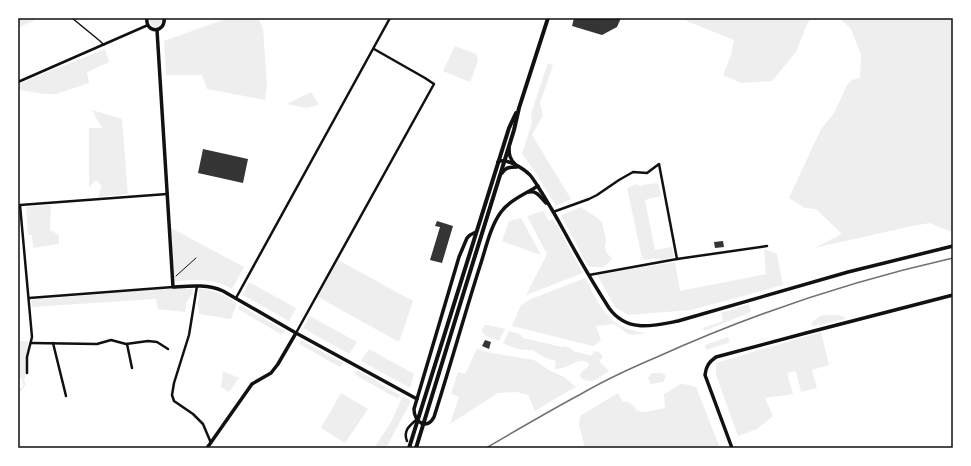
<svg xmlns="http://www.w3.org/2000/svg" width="971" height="466" font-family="'DejaVu Sans',sans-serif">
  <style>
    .green { fill: #eee }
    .building { fill: #353535 }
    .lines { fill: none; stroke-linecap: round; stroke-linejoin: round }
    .path { stroke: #111; stroke-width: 1 }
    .service { stroke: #111; stroke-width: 1.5 }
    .minor { stroke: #111; stroke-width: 2.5 }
    .tertiary { stroke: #111; stroke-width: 3.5 }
    .primary { stroke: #111; stroke-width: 4 }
    .rail { stroke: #707070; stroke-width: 1.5 }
    .neatline { fill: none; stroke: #111; stroke-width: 1.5 }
  </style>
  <rect width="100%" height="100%" fill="#fff"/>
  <g class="green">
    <polygon points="18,18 34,18 35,20 18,28"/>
    <path d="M150,18H162L161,24C156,30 149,26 150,18Z"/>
    <polygon points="228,18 258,18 263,28 267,86 265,100 207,89 202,75 166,75 164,41"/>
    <polygon points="684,18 814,18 808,22 796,52 772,81 741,83 723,75 731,55 734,40 684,20"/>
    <polygon points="839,18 953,18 953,231 950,231 936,226 930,223 912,226 814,248 842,234 816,209 805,208 789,198 821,129 834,113 847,85 852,80 860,78 861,55 851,29"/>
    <polygon points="455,46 476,54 478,61 470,82 443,71"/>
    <polygon points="105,49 109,62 87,72 89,83 56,94 44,94 20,90 18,91 18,84"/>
    <polygon points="548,63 553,65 540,103 543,115 532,135 571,199 556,206 535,172 522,154 532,122 531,114"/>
    <polygon points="311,92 319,105 307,108 287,104"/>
    <polygon points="92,110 122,119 128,194 98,197 102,186 96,180 89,187 89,128 102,128"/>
    <polygon points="658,183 661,196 645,200 655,250 672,247 674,257 661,260 655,258 645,260 642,258 627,188 637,184 641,187 642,185"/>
    <polygon points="51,205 50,230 59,235 59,244 33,248 32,235 28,235 26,207"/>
    <polygon points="581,207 596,217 602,222 606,240 605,247 606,252 612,259 604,267 593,267 588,266 561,215"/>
    <polygon points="543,211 549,221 553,219 583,273 526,295 547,254 527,216"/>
    <polygon points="521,218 541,255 502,241 509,221"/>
    <path d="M171,228L244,267L232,289C212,277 196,280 174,281Z"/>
    <polygon points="764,249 777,254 783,285 691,310 628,315 615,307 597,275 675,262 680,291 766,274"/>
    <polygon points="338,260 413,301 399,342 318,297"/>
    <path d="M585,278C594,294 603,317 621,326C628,330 637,331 645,333L633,335L628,334L614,324L596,326L601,340L593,346L512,326L521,305L531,299Z"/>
    <polygon points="249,282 296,308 289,321 243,295"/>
    <polygon points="173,288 193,289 192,294 187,301 185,312 158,309 156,299 32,307 31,300"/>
    <path d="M199,289C214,289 225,296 237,303L231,319L199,314L198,304L199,297Z"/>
    <polygon points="749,304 751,312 704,331 703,328 723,321 721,313"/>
    <polygon points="240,305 285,331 282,335 238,309"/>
    <path d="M823,315H838L844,317L845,319L815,326L811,325C813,320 818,317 823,315Z"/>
    <polygon points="310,316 357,342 349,354 303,328"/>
    <path d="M484,325H488L505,329L499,341C492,338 482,337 482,328L484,327Z"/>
    <path d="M509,331L520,334L523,338L562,347L564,346L572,349L573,351L592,356L594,351L599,352L603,357L599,361C602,365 606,367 609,371C603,375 593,384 585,380C583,380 581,378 580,376L582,371L588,367L589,364C581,356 573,365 565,367C562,368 558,369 555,369L556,361C548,359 540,356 533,350C521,350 514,349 503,343Z"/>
    <polygon points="821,332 829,365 812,370 817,388 801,392 796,371 787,373 793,394 765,398 773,416 757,429 738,436 716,375 716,363"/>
    <polygon points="728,337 730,342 706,350 705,345"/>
    <polygon points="301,340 343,363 340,367 299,344"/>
    <path d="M18,341H28C29,355 28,368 24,382L26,384L18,396V388H22L23,386L22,379L18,376Z"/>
    <polygon points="369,349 414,374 410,388 361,361"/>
    <polygon points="477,349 492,353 534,360 549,370 564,377 576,387 558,397 535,411 528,395 517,392 498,393 450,424 459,397 451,394 458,372 465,374"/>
    <polygon points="357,370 400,395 398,399 354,374"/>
    <polygon points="223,371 239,378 229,392 221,387"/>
    <polygon points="652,373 662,373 666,376 663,382 651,384 648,378"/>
    <path d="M681,384L690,385L696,387L720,448H585L579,425L580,416L618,393L623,402C631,401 633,405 637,411L645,412L665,408L664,394Z"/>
    <polygon points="341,393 368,409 345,443 321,428"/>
    <polygon points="403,396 411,401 386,448 374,448 391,422"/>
  </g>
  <g class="building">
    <polygon points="574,18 621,18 617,27 602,35 572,26"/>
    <polygon points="203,149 248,159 243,183 198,173"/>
    <polygon points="437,221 453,226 442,263 430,260 440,227 435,226"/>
    <polygon points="723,241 724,247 715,248 714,242"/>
    <polygon points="485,340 491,342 489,349 482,346"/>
  </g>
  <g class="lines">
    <polyline class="path" points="176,276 196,258"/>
    <polyline class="service" points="72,18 100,41 104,45"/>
    <g class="minor">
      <polyline points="18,82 148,25"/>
      <polyline points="553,212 589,199 597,195 619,180 633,172 647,173 659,164 677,259"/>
      <polyline points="589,275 677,259 767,246"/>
      <polyline points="197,286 189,335 174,383 172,395 174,401 193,414 203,424 211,443"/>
      <polyline points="29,298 173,287"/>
      <polyline points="236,298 390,18"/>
      <polyline points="296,333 434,84 425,78 374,49"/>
      <polyline points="31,343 97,344 111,340 126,344 148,341 157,342 168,349"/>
      <polyline points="53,343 66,396"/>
      <polyline points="127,344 132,368"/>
      <polyline points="27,373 27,357 32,337 20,205 167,194"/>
      <path d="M407,441C403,431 409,426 416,420"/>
    </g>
    <g class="tertiary">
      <path d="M147,18C145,34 166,33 164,18"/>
      <path d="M157,30L173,287C190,286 207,284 223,291L296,333L417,399"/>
      <path d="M509,148C509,155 510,159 515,164"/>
      <path d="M498,162C506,157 524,169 530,175C535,181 538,187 542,193C550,206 557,218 564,231C578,257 593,283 609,308C627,333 653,326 678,321L848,272L953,246"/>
      <path d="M502,173C506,167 510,167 517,167"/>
      <path d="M529,192C537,190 541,198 546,203"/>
      <path d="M476,232L470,235L467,238L459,257L414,409C414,422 427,431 434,417C450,367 464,316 480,266C486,248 490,227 501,212C510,200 525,194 538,186"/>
      <polyline points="207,448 252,384 271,373 278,364 296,333"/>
      <path d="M732,448L705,375C706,366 709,362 716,357L806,333L953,295"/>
    </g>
    <g class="primary">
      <polyline points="409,448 509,128 516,113"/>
      <polyline points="416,448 466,285 514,130 519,108 548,18"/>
    </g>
    <path class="rail" d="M486,448C517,430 549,411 581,394C605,380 631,368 657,357C752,314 851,281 953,258"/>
  </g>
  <rect width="971" height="466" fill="none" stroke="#ffffff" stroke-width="38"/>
  <rect x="19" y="19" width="933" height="428" class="neatline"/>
</svg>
